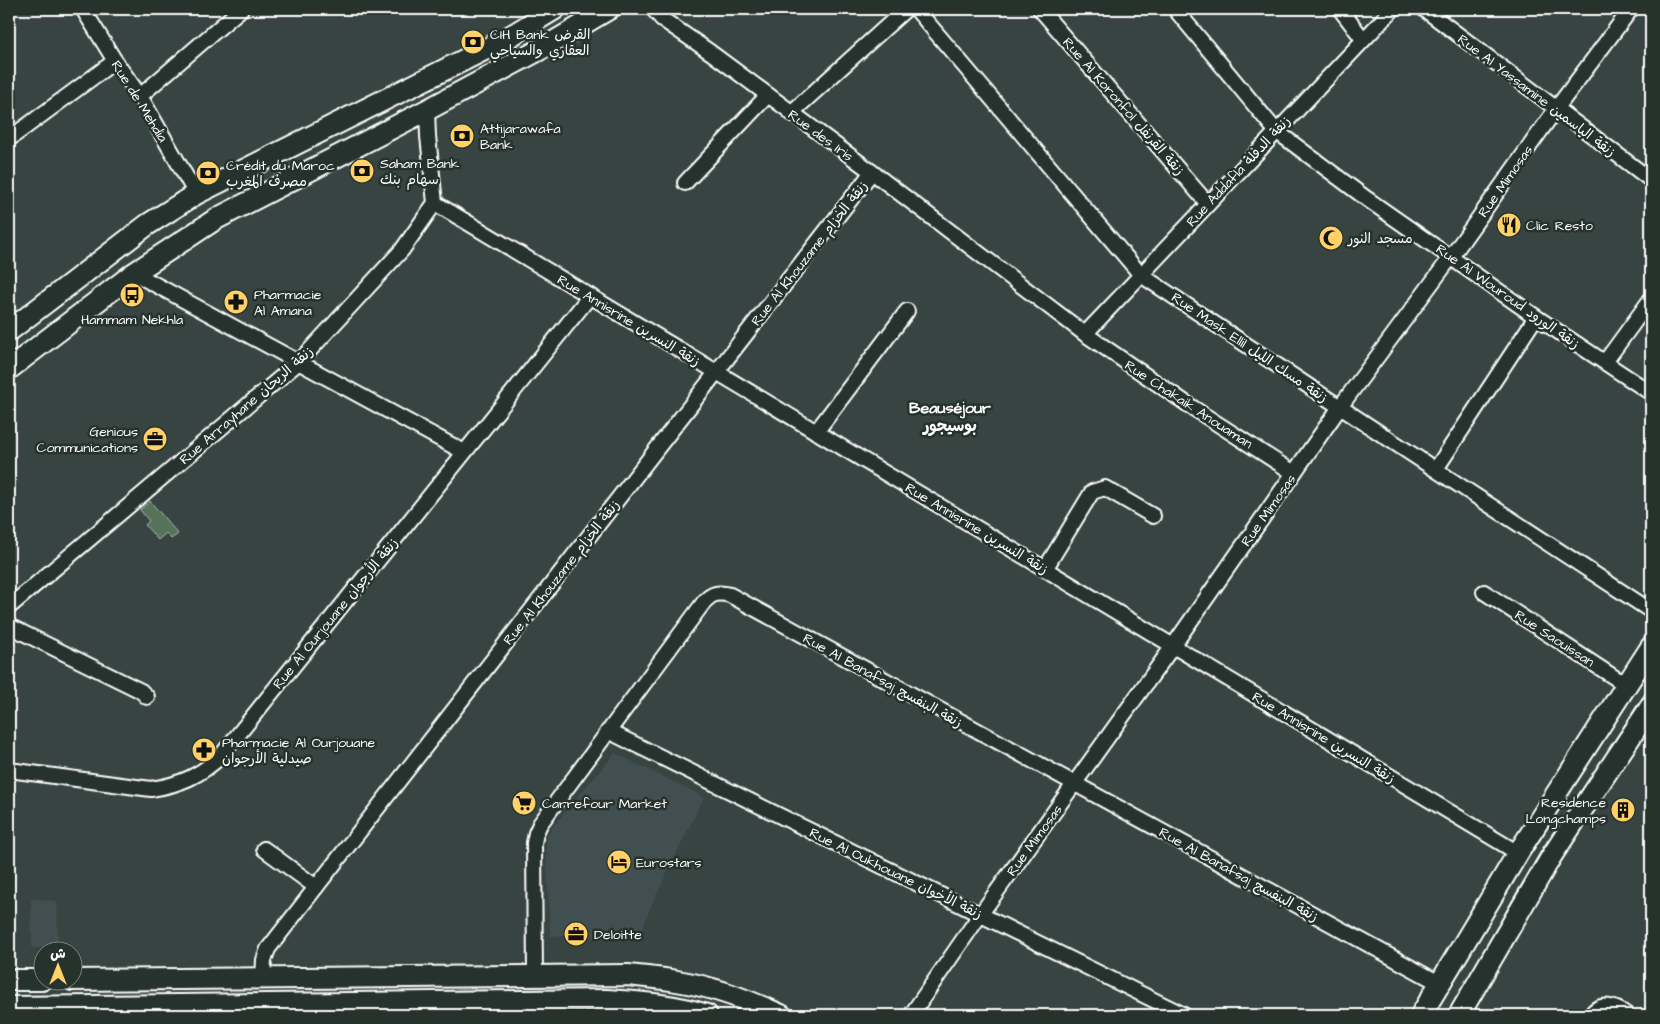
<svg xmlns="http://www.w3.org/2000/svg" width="1660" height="1024" font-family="'Architects Daughter','Playpen Sans Arabic',sans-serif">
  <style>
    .built { fill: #434f51 }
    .green { fill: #57735a; stroke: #abb9ac }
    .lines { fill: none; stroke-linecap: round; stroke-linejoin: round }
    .minor-casing { stroke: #fff; stroke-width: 18 }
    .secondary-casing { stroke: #fff; stroke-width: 24 }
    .minor { stroke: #26332d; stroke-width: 14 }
    .secondary { stroke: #26332d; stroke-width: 20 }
    .tram { stroke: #fff; stroke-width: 1 }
    .labels { text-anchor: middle; stroke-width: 5; stroke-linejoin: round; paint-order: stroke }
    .poi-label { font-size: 14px; fill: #fff; stroke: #26332d; text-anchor: start }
    .street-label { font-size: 14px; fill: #fff; stroke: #26332d }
    .quarter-label { font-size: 16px; font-weight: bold; fill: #fff; stroke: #26332d }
  </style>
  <rect width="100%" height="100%" fill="#374442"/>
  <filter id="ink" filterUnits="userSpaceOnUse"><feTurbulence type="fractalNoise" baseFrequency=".02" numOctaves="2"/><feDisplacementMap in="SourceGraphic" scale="10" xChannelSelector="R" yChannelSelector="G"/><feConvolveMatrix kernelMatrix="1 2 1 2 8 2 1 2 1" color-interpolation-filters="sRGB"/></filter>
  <g filter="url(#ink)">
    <g class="built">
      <polygon points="615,753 704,797 651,906 642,929 620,928 619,938 550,936 546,842 547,837 553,826"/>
      <polygon points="31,899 57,901 58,947 32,948"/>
    </g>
    <polygon class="green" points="150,501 178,534 171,539 166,533 158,540 145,525 149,521 140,510"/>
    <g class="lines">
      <defs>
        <g id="minor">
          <polyline points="83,9 115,61 140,96 196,194"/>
          <polyline points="653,9 662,19 710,52 872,172 1085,334 1193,408 1294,473"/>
          <polyline points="916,9 1141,275 1340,407 1651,611"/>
          <polyline points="1040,9 1208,204"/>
          <polyline points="1175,9 1276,131 1367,199 1536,317 1651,393"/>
          <polyline points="1340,9 1363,39"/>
          <polyline points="1424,9 1651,180"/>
          <polyline points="140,96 241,9"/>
          <polyline points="791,113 906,9"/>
          <polyline points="9,139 115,61"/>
          <polyline points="685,183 768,95"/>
          <polyline points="435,203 1518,853"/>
          <polyline points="134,273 464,452"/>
          <polyline points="1085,334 1393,9"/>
          <polyline points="1605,362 1651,299"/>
          <polyline points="816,432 907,311"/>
          <polyline points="1436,469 1536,317"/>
          <polyline points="1045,569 1092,492 1105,488 1153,516"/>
          <polyline points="1484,592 1626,685"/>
          <polyline points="9,607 299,362 402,250 435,203 428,136 427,110"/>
          <polyline points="9,626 141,691 147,697"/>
          <polyline points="608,731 1184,1015"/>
          <path d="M9,770L151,789C179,785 200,776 221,756L590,296"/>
          <polyline points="264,849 316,887"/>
          <path d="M535,976L534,843L536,833L540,824L704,602C712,593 718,592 730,595L1439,983"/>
          <polyline points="263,978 264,960 268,949 872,172"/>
          <polyline points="911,1015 980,915 1173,646 1340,407 1451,257 1556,109 1631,9"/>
          <path d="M1591,1015C1600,1001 1616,1007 1627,1015"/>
        </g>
        <g id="secondary">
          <polyline points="9,331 147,225 196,194 504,40 555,9"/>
          <polyline points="9,369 134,273 216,219 427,110 543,48 609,9"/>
          <polyline points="9,980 42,980"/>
          <path d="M72,980L628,975C658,978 687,981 716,990C738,996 760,1006 781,1015"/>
          <path d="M9,1007L606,1000C640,1002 675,1005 707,1015"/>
          <polyline points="1421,1015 1518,853 1651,647"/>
          <polyline points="1459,1015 1552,855 1651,706"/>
        </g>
      </defs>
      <use href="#minor" class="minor-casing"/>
      <use href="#secondary" class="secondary-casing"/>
      <use href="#minor" class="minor"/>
      <use href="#secondary" class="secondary"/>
      <g class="tram">
        <polyline points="1434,1015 1533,849 1651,668"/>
        <polyline points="1446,1015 1541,854 1651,684"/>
      </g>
    </g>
  </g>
  <defs>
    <symbol id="bank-disc" viewBox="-11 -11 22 22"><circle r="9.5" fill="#ffd166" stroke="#26332d"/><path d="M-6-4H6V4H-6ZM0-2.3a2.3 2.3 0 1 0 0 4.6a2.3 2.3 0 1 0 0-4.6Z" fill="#111"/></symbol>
    <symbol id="restaurant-disc" viewBox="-11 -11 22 22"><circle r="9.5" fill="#ffd166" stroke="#26332d"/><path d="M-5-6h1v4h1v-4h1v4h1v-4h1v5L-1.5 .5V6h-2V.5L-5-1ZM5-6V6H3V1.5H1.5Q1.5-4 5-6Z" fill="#111"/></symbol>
    <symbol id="mosque-disc" viewBox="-11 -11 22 22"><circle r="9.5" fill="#ffd166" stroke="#26332d"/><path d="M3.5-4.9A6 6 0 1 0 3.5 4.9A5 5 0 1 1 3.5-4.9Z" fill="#111"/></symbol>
    <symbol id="bus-disc" viewBox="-11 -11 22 22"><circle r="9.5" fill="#ffd166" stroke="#26332d"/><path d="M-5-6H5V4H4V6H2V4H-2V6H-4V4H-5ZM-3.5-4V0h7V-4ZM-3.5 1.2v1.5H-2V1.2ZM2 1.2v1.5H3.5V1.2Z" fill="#111"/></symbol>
    <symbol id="pharmacy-disc" viewBox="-11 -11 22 22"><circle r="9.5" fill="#ffd166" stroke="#26332d"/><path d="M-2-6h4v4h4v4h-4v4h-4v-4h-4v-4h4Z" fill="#111"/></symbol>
    <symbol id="office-disc" viewBox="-11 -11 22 22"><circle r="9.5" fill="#ffd166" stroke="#26332d"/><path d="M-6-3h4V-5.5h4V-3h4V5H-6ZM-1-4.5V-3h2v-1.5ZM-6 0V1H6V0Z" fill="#111"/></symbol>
    <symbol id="supermarket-disc" viewBox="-11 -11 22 22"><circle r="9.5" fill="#ffd166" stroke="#26332d"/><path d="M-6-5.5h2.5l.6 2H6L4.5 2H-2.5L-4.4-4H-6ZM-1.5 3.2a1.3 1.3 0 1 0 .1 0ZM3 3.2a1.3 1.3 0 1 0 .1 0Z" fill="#111"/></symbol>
    <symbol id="building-disc" viewBox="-11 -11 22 22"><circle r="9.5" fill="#ffd166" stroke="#26332d"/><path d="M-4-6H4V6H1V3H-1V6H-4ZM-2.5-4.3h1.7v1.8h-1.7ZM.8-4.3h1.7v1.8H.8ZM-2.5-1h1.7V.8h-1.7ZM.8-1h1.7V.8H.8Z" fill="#111"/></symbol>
    <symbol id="hotel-disc" viewBox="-11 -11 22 22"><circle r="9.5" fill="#ffd166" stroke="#26332d"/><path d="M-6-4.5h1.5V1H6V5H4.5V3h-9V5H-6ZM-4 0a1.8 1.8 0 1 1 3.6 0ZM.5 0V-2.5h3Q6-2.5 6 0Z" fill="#111"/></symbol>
  </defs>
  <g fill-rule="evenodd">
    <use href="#bank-disc" x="459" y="28" width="28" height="28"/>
    <use href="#bank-disc" x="448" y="122" width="28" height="28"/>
    <use href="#bank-disc" x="348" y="157" width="28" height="28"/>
    <use href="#bank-disc" x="194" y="159" width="28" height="28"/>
    <use href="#restaurant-disc" x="1495" y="211" width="28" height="28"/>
    <use href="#mosque-disc" x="1317" y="224" width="28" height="28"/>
    <use href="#bus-disc" x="118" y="281" width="28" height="28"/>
    <use href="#pharmacy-disc" x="222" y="288" width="28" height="28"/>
    <use href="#office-disc" x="141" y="425" width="28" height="28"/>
    <use href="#pharmacy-disc" x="190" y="736" width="28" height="28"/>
    <use href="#supermarket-disc" x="510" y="789" width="28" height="28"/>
    <use href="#building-disc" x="1609" y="796" width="28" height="28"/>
    <use href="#hotel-disc" x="605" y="848" width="28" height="28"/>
    <use href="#office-disc" x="562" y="920" width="28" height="28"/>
  </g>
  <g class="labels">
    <g class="poi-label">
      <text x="490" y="39">CIH Bank القرض<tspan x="490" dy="16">العقاري والسياحي</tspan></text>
      <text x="480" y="133">Attijarawafa<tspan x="480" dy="16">Bank</tspan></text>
      <text x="380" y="168">Saham Bank<tspan x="380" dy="16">سهام بنك</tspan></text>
      <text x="226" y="170">Crédit du Maroc<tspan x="226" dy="16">مصرف المغرب</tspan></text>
      <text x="1526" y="230">Clic Resto</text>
      <text x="1348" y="243">مسجد النور</text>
      <text x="254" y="299">Pharmacie<tspan x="254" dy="16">Al Amana</tspan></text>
      <text x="132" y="324" text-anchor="middle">Hammam Nekhla</text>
      <text x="138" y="436" text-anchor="end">Genious<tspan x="138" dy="16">Communications</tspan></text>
      <text x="222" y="747">Pharmacie Al Ourjouane<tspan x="222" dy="16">صيدلية الأرجوان</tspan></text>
      <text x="1606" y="807" text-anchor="end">Residence<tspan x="1606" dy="16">Longchamps</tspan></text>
      <text x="542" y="808">Carrefour Market</text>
      <text x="636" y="867">Eurostars</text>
      <text x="594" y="939">Deloitte</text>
    </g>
    <g class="street-label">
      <text transform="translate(1537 95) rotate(37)" y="5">Rue Al Yassamine زنقة الياسمين</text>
      <text transform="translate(140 101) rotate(58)" y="5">Rue de Mehdia</text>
      <text transform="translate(1124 106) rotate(49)" y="5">Rue Al Koronfol زنقة القرنفل</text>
      <text transform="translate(821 135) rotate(36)" y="5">Rue des Iris</text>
      <text transform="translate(1238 171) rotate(-47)" y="5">Rue Addafla زنقة الدفلة</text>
      <text transform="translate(1505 181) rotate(-55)" y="5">Rue Mimosas</text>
      <text transform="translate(809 253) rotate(-52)" y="5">Rue Al Khouzame زنقة الخزام</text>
      <text transform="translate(1508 296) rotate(35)" y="5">Rue Al Wouroud زنقة الورود</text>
      <text transform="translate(629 320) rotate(31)" y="5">Rue Annisrine زنقة النسرين</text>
      <text transform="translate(1250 347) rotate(34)" y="5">Rue Mask Ellil زنقة مسك الليل</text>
      <text transform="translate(1189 404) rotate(33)" y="5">Rue Chakaik Anouaman</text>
      <text transform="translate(246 405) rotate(-41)" y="5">Rue Arrayhane زنقة الريحان</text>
      <text transform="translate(1268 510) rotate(-55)" y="5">Rue Mimosas</text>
      <text transform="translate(977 528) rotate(31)" y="5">Rue Annisrine زنقة النسرين</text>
      <text transform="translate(561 572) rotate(-52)" y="5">Rue Al Khouzame زنقة الخزام</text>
      <text transform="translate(335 613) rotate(-51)" y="5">Rue Al Ourjouane زنقة الأرجوان</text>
      <text transform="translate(1555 638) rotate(33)" y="5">Rue Saouissan</text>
      <text transform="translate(883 680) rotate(29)" y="5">Rue Al Banafsaj زنقة البنفسج</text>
      <text transform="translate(1324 737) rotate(31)" y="5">Rue Annisrine زنقة النسرين</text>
      <text transform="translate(1034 840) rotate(-54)" y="5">Rue Mimosas</text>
      <text transform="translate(896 873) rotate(26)" y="5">Rue Al Oukhouane زنقة الأخوان</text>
      <text transform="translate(1239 874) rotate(29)" y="5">Rue Al Banafsaj زنقة البنفسج</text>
    </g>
    <g class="quarter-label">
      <text x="950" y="413">Beauséjour<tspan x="950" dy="18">بوسيجور</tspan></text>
    </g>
  </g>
  <rect width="1660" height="1024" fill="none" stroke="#26332d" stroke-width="30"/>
  <rect x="15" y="15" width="1630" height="994" fill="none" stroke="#fff" stroke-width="2" filter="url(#ink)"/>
  <g transform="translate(58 966)"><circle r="24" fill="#26332d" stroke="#7d8581"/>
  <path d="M0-4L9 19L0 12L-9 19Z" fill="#ffd166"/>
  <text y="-8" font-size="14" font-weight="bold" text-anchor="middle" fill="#ffffff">ش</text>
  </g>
</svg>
